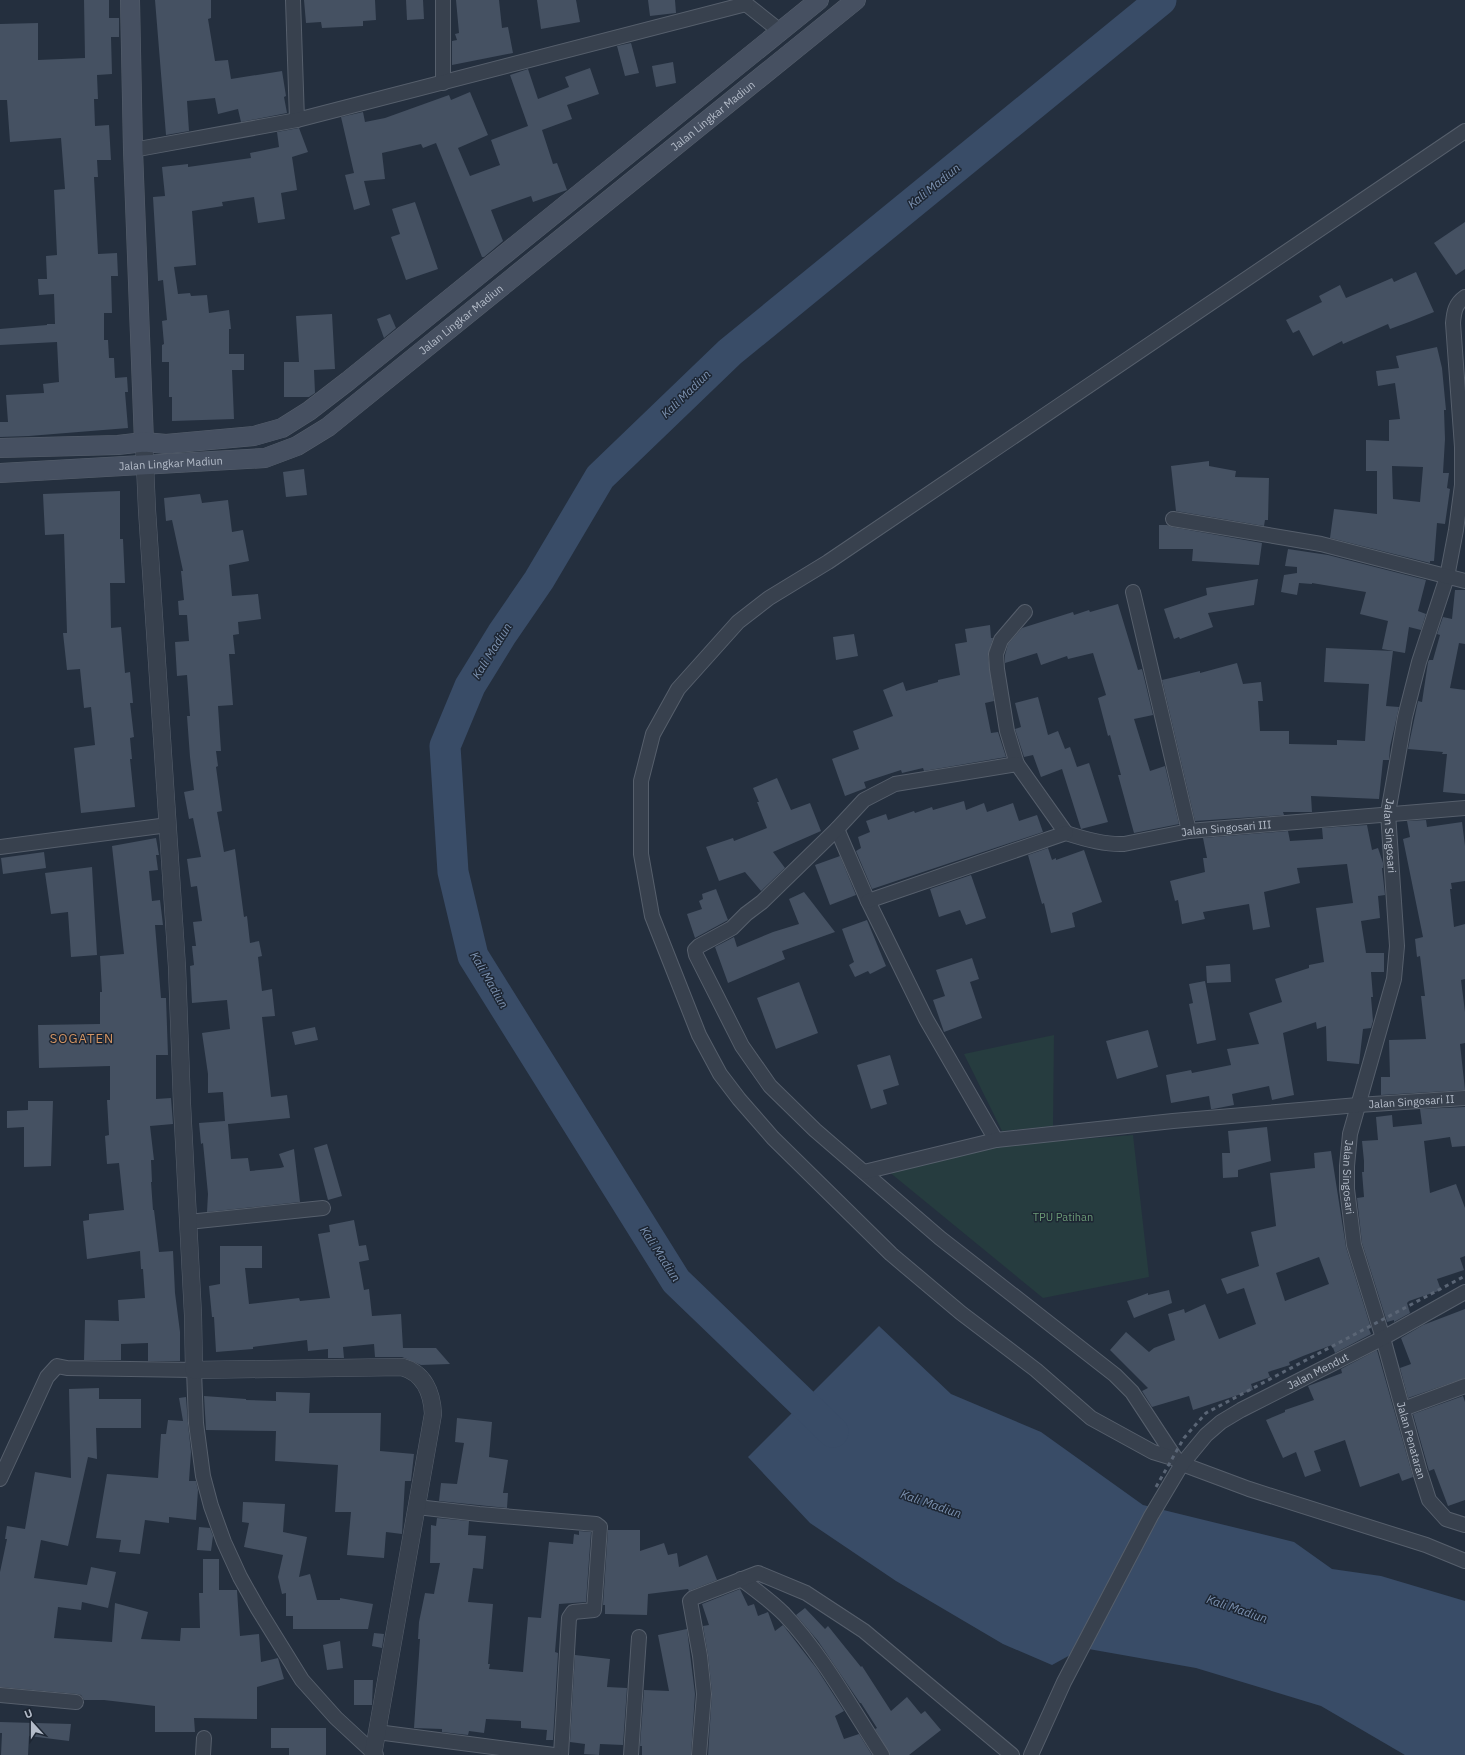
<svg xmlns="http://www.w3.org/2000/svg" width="1465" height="1755" font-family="'IBM Plex Sans',sans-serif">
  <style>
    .green { fill: #263c3f }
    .water { fill: #394c67 }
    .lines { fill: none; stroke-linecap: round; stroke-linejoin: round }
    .river { stroke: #394c67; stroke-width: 31 }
    .building { fill: #455162; fill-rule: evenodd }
    .minor-casing { stroke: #565f6c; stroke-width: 16 }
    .tertiary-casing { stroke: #565f6c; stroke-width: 18 }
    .secondary-casing { stroke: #565f6c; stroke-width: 20 }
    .minor { stroke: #38414e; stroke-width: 14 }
    .tertiary { stroke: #38414e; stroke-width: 17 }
    .secondary { stroke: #465061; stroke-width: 19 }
    .rail { stroke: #5a6575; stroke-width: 3; stroke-dasharray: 4 4; stroke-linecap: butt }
    .labels { text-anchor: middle; stroke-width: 3; stroke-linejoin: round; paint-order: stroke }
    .street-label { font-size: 11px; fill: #b4bcc9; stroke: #1d2633 }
    .park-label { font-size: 11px; fill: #6b9a76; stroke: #1d2633 }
    .water-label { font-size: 12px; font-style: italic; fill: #7c92b1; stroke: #1d2633 }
    .quarter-label { font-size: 13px; letter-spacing: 1px; fill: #d59563; stroke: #1d2633 }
  </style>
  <rect width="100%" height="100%" fill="#242f3e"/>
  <g class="green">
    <polygon points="1054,1035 1053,1126 1002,1131 964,1054"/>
    <polygon points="1133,1135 1149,1277 1043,1298 888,1171 968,1148"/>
  </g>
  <polygon class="water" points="879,1326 951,1394 1041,1432 1143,1505 1294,1542 1332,1569 1381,1576 1465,1601 1465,1755 1405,1755 1321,1706 1196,1668 1083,1648 1052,1665 1003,1644 896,1581 810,1523 748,1457"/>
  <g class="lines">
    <polyline class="river" points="833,1432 676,1281 473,956 453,872 445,746 470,686 502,634 539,580 600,477 730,352 1161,0"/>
  </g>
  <g class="building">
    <polygon points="84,0 109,0 109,18 119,18 119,37 111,37 112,74 97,75 98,99 94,99 95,126 109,125 111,160 97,160 98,177 94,177 98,254 117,253 118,276 111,276 112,313 104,313 104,340 108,340 109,358 114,358 115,378 127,377 128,392 125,392 128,428 29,436 0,437 0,422 8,422 6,395 44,393 43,384 59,382 57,342 0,345 0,329 47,325 47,324 55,324 54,294 39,295 38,279 47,279 46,256 57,255 54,190 65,189 61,138 10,142 7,100 0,100 0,24 38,23 38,60 85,58"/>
    <polygon points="155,0 211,0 211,18 208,19 215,61 228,60 231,79 282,71 286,96 284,97 287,113 241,122 238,109 218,114 215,98 187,101 189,131 166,135"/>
    <polygon points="304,0 375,0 376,20 363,21 363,26 322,28 321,22 306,23"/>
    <polygon points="406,0 423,0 424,19 407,20"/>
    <polygon points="456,0 499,0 502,28 508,27 513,53 452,65 452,41 457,40 455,34 459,33"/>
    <polygon points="537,0 576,0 580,22 541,29"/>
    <polygon points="648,0 675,0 676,13 650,16"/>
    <polygon points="631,43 639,73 625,76 617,46"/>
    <polygon points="673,62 676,83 656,87 652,66"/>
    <polygon points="590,68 599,94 567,105 572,119 542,130 553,164 557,163 567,190 533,202 531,196 491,210 503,241 484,257 482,257 436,143 423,148 421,144 382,153 385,179 364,181 370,205 354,210 345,175 354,173 341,117 363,112 365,122 385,118 449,95 451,100 470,92 488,135 458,148 470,176 500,165 491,140 528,126 510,75 528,69 538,99 569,87 565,77"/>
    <polygon points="299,128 308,152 292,157 297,190 281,193 285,219 258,223 254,197 222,202 223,206 192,211 196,265 174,267 178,294 190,293 191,296 207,295 209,313 229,310 231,329 229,329 229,354 244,354 244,370 232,370 234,419 172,421 172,397 169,397 169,362 162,362 162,345 164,344 162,321 167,320 163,280 158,281 153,197 165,196 162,167 188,164 188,167 251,158 250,153 279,147 277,132"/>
    <polygon points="415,202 438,269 406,280 391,237 400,234 392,209"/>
    <polygon points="1465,222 1465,269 1456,275 1434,243"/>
    <polygon points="1416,272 1434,312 1409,322 1390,329 1388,324 1343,344 1342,341 1313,356 1299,330 1293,333 1286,320 1322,302 1319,296 1340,285 1346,298 1392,278 1394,282"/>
    <polygon points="332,314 335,369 314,370 315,393 309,397 284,397 284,362 299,362 296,316"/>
    <polygon points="390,314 396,328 384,338 377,319"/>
    <path d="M1437,347L1442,368L1446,410H1444L1445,439L1443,473H1449L1447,488L1450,489L1445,524L1437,523L1434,561H1430V563L1330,538L1334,509L1377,514V471H1366V440L1389,441V420L1400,419L1395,383L1378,386L1376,371L1399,368L1396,356ZM1392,466L1423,467L1420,502L1393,499Z"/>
    <polygon points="1209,461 1209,466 1236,471 1235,477 1269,478 1268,520 1265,520 1264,526 1176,511 1171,466"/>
    <polygon points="304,469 307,495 286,497 283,472"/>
    <polygon points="120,491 120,539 123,539 125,583 110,583 111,628 121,627 125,673 130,672 133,703 130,703 134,737 130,738 132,759 130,759 135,807 81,813 74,748 95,745 91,707 84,708 80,669 67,670 63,633 67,633 64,534 45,535 43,494"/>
    <polygon points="200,494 202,503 228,500 232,532 243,530 249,561 229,565 232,596 258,594 261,619 238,622 239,634 233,635 235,654 229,654 233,705 218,706 221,751 216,751 218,766 216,767 222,811 217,812 224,852 235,849 244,917 247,916 250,943 259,941 262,956 258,957 262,991 272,989 275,1016 262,1017 271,1097 287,1095 290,1118 228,1124 231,1159 248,1158 250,1171 280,1168 284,1167 279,1154 294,1149 300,1202 207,1212 208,1194 203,1143 201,1144 199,1123 225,1121 223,1092 208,1093 208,1074 202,1033 230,1029 227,1000 192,1003 190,966 194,965 192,946 196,946 193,922 202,921 197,886 191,887 187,859 201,857 193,818 189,819 184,792 194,790 190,757 187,716 190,716 187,675 177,676 175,642 189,641 187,615 179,615 178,601 184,600 181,571 183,571 172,520 166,521 164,498"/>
    <polygon points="1159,525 1167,525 1172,527 1262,543 1259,565 1192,561 1193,549 1159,549"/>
    <polygon points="1288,549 1328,555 1426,580 1418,611 1426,614 1421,630 1409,627 1405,653 1382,649 1388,621 1360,614 1366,592 1312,583 1312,584 1299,583 1297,595 1281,592 1284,575 1297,573 1297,567 1285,566"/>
    <polygon points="1258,579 1254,605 1208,613 1213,627 1180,639 1179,637 1174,639 1164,609 1207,595 1206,588"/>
    <polygon points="1455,590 1465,590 1465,644 1459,643 1450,688 1465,690 1465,794 1443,792 1447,754 1442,754 1443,752 1408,749 1418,701 1422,702 1428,662 1429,660 1433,660 1440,635 1437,634 1443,617 1452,619"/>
    <polygon points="1118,604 1138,670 1142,669 1153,715 1134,719 1150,771 1165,766 1179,824 1134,833 1118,775 1121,775 1110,735 1108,736 1098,698 1106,695 1093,653 1068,659 1067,656 1041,665 1037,653 1005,663 1005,655 1008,644 1022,628 1073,612 1074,615 1089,610 1090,612"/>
    <polygon points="990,625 991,638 993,638 988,655 994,701 985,703 991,733 998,732 1006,757 924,771 923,768 902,773 901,770 864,782 866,788 845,796 832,759 859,749 853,731 893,716 883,690 903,682 906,691 938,682 938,680 960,675 955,644 967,642 965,629"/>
    <polygon points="854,634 858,656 836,660 833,637"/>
    <polygon points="1326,648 1393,651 1386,706 1399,707 1390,747 1389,760 1383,760 1379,799 1311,796 1312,812 1283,812 1284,815 1195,821 1162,680 1200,671 1200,673 1237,663 1243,684 1261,682 1263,701 1258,701 1260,731 1289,731 1289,744 1337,745 1337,740 1365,741 1369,684 1324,682"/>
    <polygon points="1038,697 1048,735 1058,731 1065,749 1070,747 1077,767 1089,763 1108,822 1081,829 1062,769 1041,777 1033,755 1024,757 1015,729 1021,727 1015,703"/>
    <polygon points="777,778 791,810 810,803 821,831 773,852 785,868 761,891 745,872 719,881 706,847 733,838 734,841 767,828 757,802 759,802 753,788"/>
    <polygon points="964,801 966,810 984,803 987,812 1013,803 1019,821 1037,815 1043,832 872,889 856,851 861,848 858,837 870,832 866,821 886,814 888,820 914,811 915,813 932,807 933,810"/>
    <polygon points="1426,820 1427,827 1462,822 1465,846 1465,881 1451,883 1452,889 1450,889 1454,927 1465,924 1465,979 1461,980 1465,1012 1465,1043 1460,1044 1465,1090 1381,1095 1381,1077 1390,1077 1389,1040 1426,1039 1421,996 1425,996 1420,956 1417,957 1415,939 1423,937 1403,839 1410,837 1407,821"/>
    <polygon points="1367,825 1372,850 1378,848 1383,863 1383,868 1382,868 1385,895 1378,896 1380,918 1361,921 1366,953 1384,953 1384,972 1371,972 1373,997 1371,997 1373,1021 1371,1028 1363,1029 1359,1064 1327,1061 1326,1026 1317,1029 1316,1022 1283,1033 1294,1095 1272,1100 1269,1086 1232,1094 1234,1105 1213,1109 1211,1109 1209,1096 1171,1103 1166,1075 1191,1070 1192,1073 1231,1065 1227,1049 1259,1044 1249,1013 1282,1002 1275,979 1309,968 1309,965 1324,962 1316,908 1353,903 1347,864 1297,868 1300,883 1264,892 1270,927 1253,930 1249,904 1203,912 1205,919 1182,924 1178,900 1175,901 1170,881 1205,872 1203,858 1207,858 1203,838 1288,831 1290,841 1323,839 1322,828"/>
    <polygon points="156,838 159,855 156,855 158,870 149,871 152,901 160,900 163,925 155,925 161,998 166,998 168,1055 156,1055 156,1099 171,1098 173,1124 150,1126 154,1160 151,1160 152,1182 151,1182 153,1210 154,1210 159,1252 173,1251 175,1293 180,1332 180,1361 148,1361 148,1343 121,1344 121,1360 84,1360 85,1320 119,1321 118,1300 145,1298 143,1269 141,1269 140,1251 87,1259 83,1221 89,1220 89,1214 124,1210 119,1163 107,1164 105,1136 109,1135 107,1100 110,1100 110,1066 39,1068 38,1025 100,1024 100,992 102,992 100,956 124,954 112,846"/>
    <polygon points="1048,848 1052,860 1056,858 1056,860 1084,850 1102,902 1072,913 1075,927 1051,933 1044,903 1042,904 1028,855"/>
    <polygon points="44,852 46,868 3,874 1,858"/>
    <polygon points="840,856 856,895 830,905 815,865"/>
    <polygon points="92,867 97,955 71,957 68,912 51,914 45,873"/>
    <polygon points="971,875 986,918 966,925 960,910 939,917 930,889"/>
    <polygon points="716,889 728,920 695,938 687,914 702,909 699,901 703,899 702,894"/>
    <polygon points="804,892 835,932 782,951 785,959 728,983 715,947 734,937 737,947 773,932 799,924 789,899"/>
    <polygon points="867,920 886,966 870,974 868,971 855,977 849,965 854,962 842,929"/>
    <polygon points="972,958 979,979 970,982 982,1018 944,1032 933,1000 945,996 936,970"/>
    <polygon points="1230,964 1231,982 1207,983 1206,966"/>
    <polygon points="1205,981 1216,1040 1197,1044 1189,1004 1193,1003 1189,984"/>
    <polygon points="799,982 818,1033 776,1049 757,998"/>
    <polygon points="315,1027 318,1040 295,1045 292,1032"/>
    <polygon points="1148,1030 1158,1067 1117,1079 1106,1041"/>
    <polygon points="890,1055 899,1085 883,1090 887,1104 871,1109 857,1065"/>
    <polygon points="28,1101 53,1101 51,1166 24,1167 24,1127 7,1128 7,1111 28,1110"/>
    <polygon points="1465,1107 1465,1146 1452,1147 1450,1137 1424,1141 1430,1193 1456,1184 1465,1208 1465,1256 1460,1258 1464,1270 1437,1279 1441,1290 1409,1301 1407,1303 1410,1313 1394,1322 1394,1320 1387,1322 1362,1243 1357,1198 1364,1197 1362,1172 1364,1172 1364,1161 1362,1141 1378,1140 1376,1117 1392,1115 1393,1127 1422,1124 1420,1109"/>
    <polygon points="1267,1127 1271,1161 1238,1170 1238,1177 1223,1178 1222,1153 1230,1153 1228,1131"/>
    <polygon points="327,1144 342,1196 328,1200 314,1148"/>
    <path d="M1331,1151L1346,1247L1371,1328L1369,1329L1371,1334L1335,1353L1332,1345L1303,1356L1289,1362L1290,1365L1268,1372L1270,1377L1251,1384L1253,1390L1193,1410L1189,1396L1152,1407L1142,1391L1148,1388L1110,1350L1126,1332L1149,1352L1154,1348L1175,1340L1168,1314L1184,1309L1185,1313L1205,1304L1219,1339L1256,1324L1244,1288L1227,1294L1221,1279L1259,1266L1251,1232L1276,1226L1270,1173L1315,1168L1314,1153ZM1319,1257L1329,1284L1285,1301L1276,1273Z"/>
    <polygon points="354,1220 359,1246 366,1245 369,1260 359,1262 364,1290 369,1289 372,1316 401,1314 403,1348 436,1348 450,1364 421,1365 402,1357 375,1357 374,1344 343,1347 344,1358 328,1358 328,1349 308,1351 307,1340 253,1347 253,1349 216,1352 214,1317 212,1317 209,1286 220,1284 220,1246 262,1246 262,1268 245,1268 249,1304 299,1298 300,1301 330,1298 318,1234 330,1232 329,1225"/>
    <polygon points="1169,1290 1172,1303 1134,1318 1127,1301 1148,1293 1148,1295"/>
    <polygon points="1465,1309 1465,1378 1408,1398 1400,1368 1411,1364 1401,1338 1423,1325"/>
    <polygon points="1377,1350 1413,1477 1402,1481 1399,1473 1360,1487 1345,1440 1314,1451 1321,1471 1305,1477 1296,1452 1283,1458 1266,1420 1285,1412 1285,1410 1314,1400 1308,1386 1342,1373 1341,1369"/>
    <polygon points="99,1388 99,1399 141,1399 141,1428 96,1428 97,1459 88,1457 68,1546 41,1540 34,1578 87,1585 91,1567 116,1572 108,1608 82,1602 81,1610 58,1607 54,1638 112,1642 115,1603 148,1612 141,1639 180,1641 181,1628 200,1628 199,1593 203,1593 203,1559 219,1559 219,1590 237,1590 240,1636 259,1634 261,1662 278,1658 284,1679 257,1687 257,1719 194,1718 195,1732 155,1732 155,1706 104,1700 84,1700 81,1695 77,1694 0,1687 0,1572 7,1539 5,1539 7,1526 25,1529 35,1472 71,1478 69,1389"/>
    <polygon points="276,1392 310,1393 309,1413 381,1413 380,1451 414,1454 411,1481 405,1481 402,1534 386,1532 384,1558 347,1555 351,1512 335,1512 338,1465 275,1461 276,1431 206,1430 204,1396 246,1399 246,1400 276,1401"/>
    <polygon points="1463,1396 1465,1402 1465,1500 1448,1506 1434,1469 1429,1471 1413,1414"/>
    <polygon points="186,1397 188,1424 191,1452 189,1481 196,1481 198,1490 196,1520 169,1517 169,1523 145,1520 140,1554 119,1552 121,1540 96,1538 107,1474 158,1478 161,1434 166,1434 168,1420 183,1421 179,1398"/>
    <polygon points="457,1418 492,1422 489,1457 508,1460 503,1493 508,1493 507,1508 439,1501 441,1483 457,1484 464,1443 455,1442"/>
    <polygon points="243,1502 285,1504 283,1532 307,1537 299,1577 310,1574 317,1600 340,1600 340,1598 373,1604 368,1629 293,1629 293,1616 286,1616 286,1593 282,1594 278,1577 283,1555 244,1547 249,1523 242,1522"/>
    <polygon points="437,1518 469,1521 468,1535 486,1536 483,1569 473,1568 468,1602 493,1604 488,1664 490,1664 489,1669 523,1672 528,1617 541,1618 549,1542 573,1544 574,1534 579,1535 579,1531 591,1532 586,1602 559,1604 555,1652 558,1653 553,1740 546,1740 547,1730 521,1728 521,1721 486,1719 484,1733 469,1731 468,1735 442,1732 442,1729 414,1728 420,1639 418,1639 419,1622 425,1593 434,1594 440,1563 430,1563 431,1525 436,1526"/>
    <polygon points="199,1527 210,1528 213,1536 211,1551 197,1550"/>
    <polygon points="608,1530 640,1530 640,1551 664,1543 668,1555 677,1553 679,1567 707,1555 717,1580 689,1591 688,1589 648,1594 647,1615 605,1614 605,1605 603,1605"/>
    <polygon points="740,1589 748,1606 754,1604 758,1616 768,1612 775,1631 783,1625 817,1669 844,1711 835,1716 844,1739 859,1734 872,1755 708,1755 712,1693 708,1655 703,1626 709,1625 702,1604"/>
    <polygon points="805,1608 825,1629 828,1626 861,1667 862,1666 891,1711 907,1697 921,1714 925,1711 941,1730 909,1755 890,1755 875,1729 877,1728 861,1703 860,1703 818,1641 796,1615"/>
    <polygon points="687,1629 695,1694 691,1755 642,1755 642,1746 640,1746 644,1690 669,1691 658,1635"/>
    <polygon points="374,1633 384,1634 382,1648 372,1646"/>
    <polygon points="340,1641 343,1668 327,1670 323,1645"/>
    <polygon points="575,1655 610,1659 607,1687 627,1688 623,1745 600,1744 599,1755 584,1754 585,1744 570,1742"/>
    <polygon points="354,1680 373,1680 372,1705 354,1705"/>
    <polygon points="0,1722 71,1724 69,1741 29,1736 28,1755 1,1755 2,1733 0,1733"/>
    <polygon points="271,1728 326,1728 326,1755 289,1755 289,1748 271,1748"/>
  </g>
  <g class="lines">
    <defs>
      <g id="minor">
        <polyline points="293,0 297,120"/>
        <polyline points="746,4 780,31"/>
        <polyline points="443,83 443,0"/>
        <polyline points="133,150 297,120 746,4"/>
        <path id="s1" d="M1465,297C1455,304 1454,312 1453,323L1462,447V485L1456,530L1447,577L1419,662L1405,717L1388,813L1397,946L1394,979L1350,1134L1347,1166V1189L1354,1245L1383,1338L1420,1472L1429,1500L1446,1519L1465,1525"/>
        <polyline points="1173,519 1321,544 1465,581"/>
        <polyline points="1133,592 1189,831"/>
        <polyline points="1017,764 1007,731 997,669 996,654 1001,640 1025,612"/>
        <polyline points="837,829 868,901 926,1019 996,1140"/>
        <polyline points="1066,833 1017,764 895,784 864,800 837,829 762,902 746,914 732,928 699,946 695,950 696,955 742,1046 770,1086 815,1130 940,1238 1115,1375 1132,1392 1176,1459 1182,1464 1249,1489 1426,1545 1465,1561"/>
        <path id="s2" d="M1066,833C1084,839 1105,845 1124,844L1189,831L1465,808"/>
        <polyline points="0,847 168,825"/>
        <polyline points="868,901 1066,833"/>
        <path id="s3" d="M864,1172L996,1140L1173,1121L1358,1105L1465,1098"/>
        <polyline points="188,1222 323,1208"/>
        <polyline points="1403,1409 1465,1386"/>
        <polyline points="1176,1459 1153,1452 1091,1418 1036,1370 961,1313 891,1254 773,1138 739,1099 720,1074 699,1035 652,916 641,854 641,781 653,734 678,689 738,622 769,598 828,562 1465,131"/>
        <polyline points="0,1479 47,1377 57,1366 67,1368 194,1370 196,1423 203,1476 211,1506 224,1542 240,1577 258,1609 302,1680 336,1718 376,1755"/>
        <polyline points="417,1507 479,1514 596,1524 600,1527 594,1610 573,1612 569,1618 561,1755"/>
        <path d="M741,1579C756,1590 771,1601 784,1614C822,1654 852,1709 882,1755"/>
        <polyline points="0,1695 76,1702"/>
        <polyline points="377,1732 554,1755"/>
        <polyline points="203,1755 204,1738"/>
        <polyline points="631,1755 639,1637"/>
        <polyline points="699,1755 704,1694 700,1656 690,1601 693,1598 758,1573 806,1593 864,1631 1012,1755"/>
        <path id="s4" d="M1031,1755L1064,1682L1151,1516L1182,1464L1206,1435L1221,1422L1241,1410L1383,1338L1465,1292"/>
      </g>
      <path id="tertiary" d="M144,442L147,510L177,967L182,1104L193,1315L194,1370L402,1367C424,1373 432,1392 433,1414L373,1755"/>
      <g id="secondary">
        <polyline points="130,0 133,150 144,442"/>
        <polyline points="0,448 118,445 144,442 166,444 254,436 282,428 309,411 348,381 819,0"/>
        <path id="s5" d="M0,473L265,458L297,446L328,427L856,0"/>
      </g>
    </defs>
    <use href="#minor" class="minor-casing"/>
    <use href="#tertiary" class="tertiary-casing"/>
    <use href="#secondary" class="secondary-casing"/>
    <use href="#minor" class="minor"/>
    <use href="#tertiary" class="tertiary"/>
    <use href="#secondary" class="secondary"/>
    <polyline class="rail" points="1156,1487 1184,1438 1206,1413 1465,1276"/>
  </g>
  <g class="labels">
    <g class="street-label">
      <text dy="4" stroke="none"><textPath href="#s5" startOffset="831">Jalan Lingkar Madiun</textPath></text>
      <text dy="4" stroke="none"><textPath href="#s5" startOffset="507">Jalan Lingkar Madiun</textPath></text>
      <text dy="4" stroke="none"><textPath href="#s5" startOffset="171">Jalan Lingkar Madiun</textPath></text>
      <text dy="4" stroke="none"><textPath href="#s2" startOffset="163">Jalan Singosari III</textPath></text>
      <text dy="4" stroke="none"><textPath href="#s1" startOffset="552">Jalan Singosari</textPath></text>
      <text dy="4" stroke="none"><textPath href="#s3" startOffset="553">Jalan Singosari II</textPath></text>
      <text dy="4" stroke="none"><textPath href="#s1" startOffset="900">Jalan Singosari</textPath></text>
      <text dy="4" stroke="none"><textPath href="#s4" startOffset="495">Jalan Mendut</textPath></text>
      <text dy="4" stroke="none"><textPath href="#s1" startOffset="1172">Jalan Penataran</textPath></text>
    </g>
    <g class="park-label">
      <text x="1063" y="1221">TPU Patihan</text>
    </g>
    <g class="water-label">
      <text transform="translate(934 186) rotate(-39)" y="4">Kali Madiun</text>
      <text transform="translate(686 394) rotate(-44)" y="4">Kali Madiun</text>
      <text transform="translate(492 651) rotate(-58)" y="4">Kali Madiun</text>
      <text transform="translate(489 980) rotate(60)" y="4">Kali Madiun</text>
      <text transform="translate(660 1254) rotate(57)" y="4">Kali Madiun</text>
      <text transform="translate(931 1504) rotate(19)" y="4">Kali Madiun</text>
      <text transform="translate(1237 1609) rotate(19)" y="4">Kali Madiun</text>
    </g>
    <g class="quarter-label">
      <text x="82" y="1043">SOGATEN</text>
    </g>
  </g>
  <g transform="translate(32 1723) rotate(339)" stroke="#1d2633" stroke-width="3" paint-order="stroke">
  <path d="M0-3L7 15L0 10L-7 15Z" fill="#b4bcc9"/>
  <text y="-6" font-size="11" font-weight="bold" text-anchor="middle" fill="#b4bcc9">U</text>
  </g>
</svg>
